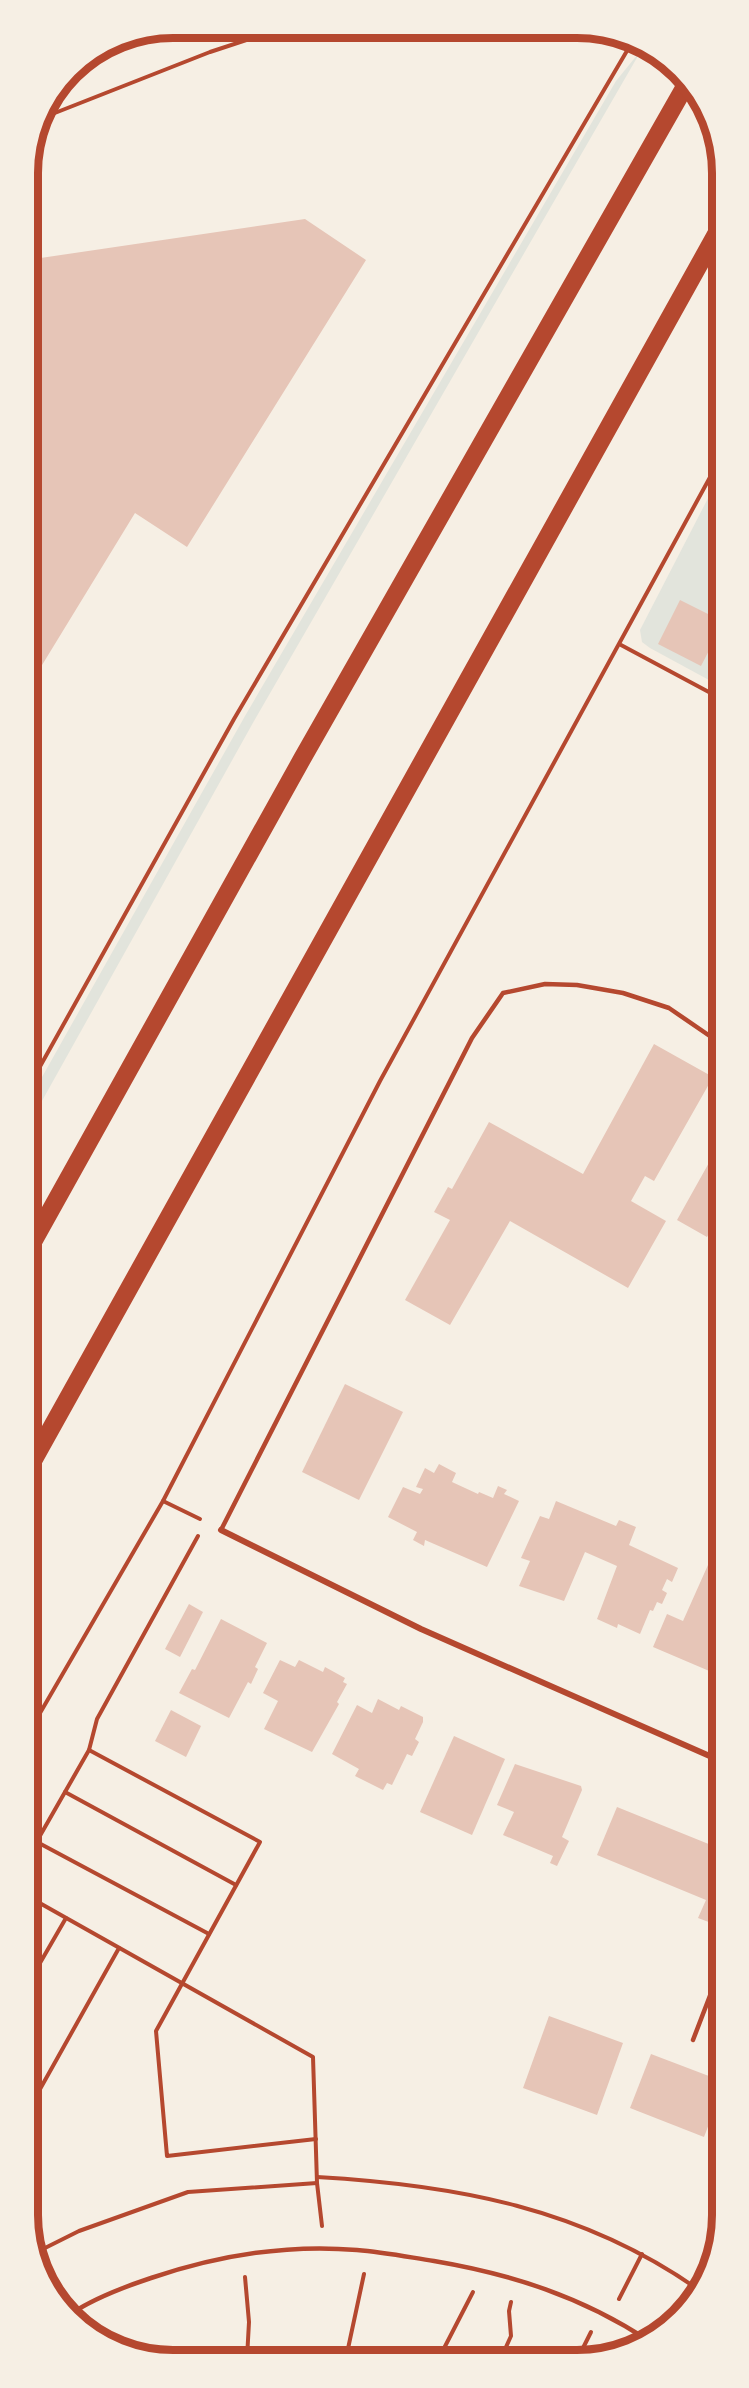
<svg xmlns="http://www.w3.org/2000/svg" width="749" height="2388" font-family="'Public Sans',sans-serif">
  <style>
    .green { fill: #e2e4dc }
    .building { fill: #e6c5b7 }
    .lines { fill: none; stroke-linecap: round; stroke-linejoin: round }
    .path { stroke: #b5482f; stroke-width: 4 }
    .service { stroke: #b5482f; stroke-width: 4.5 }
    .minor { stroke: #b5482f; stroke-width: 6 }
    .motorway { stroke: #b5482f; stroke-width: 18 }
    .rim { fill: none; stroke: #b5482f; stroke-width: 8 }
  </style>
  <rect width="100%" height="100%" fill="#f6efe4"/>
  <g class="green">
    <polygon points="642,49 254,721 28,1126 28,1102 245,716 616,81"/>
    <polygon points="720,475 720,686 650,648 642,642 640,630"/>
  </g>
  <g class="building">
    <polygon points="305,219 366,260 187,547 135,513 28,688 27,260"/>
    <polygon points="680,600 720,620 720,629 701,666 658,644"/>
    <polygon points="654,1044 713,1077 654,1181 645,1176 631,1201 666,1221 628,1288 510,1221 450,1325 405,1300 450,1220 434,1212 448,1187 452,1189 489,1122 583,1174"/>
    <polygon points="720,1143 721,1219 718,1217 707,1237 677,1220"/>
    <polygon points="345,1384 403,1412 359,1500 302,1472"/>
    <polygon points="439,1464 456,1473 452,1482 478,1494 479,1492 493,1498 498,1486 507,1490 504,1494 519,1501 487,1567 425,1540 424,1546 413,1540 417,1532 388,1517 403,1487 420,1494 423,1489 416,1487 425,1468 434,1473"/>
    <polygon points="556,1501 616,1526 619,1520 636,1527 629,1545 678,1568 672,1582 667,1579 662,1590 667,1593 662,1604 657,1602 653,1611 650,1610 640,1634 618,1624 617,1628 597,1619 617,1566 585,1552 564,1601 519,1586 530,1561 521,1558 540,1516 549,1519"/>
    <polygon points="712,1556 721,1560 721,1676 653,1647 667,1614 683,1621"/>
    <polygon points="189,1604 203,1612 180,1657 165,1649"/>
    <polygon points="221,1619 267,1643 255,1667 258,1669 251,1684 248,1682 229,1718 179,1693 192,1669 195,1670"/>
    <polygon points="280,1660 295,1667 299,1660 323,1672 325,1667 345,1678 343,1682 347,1684 337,1702 339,1704 312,1752 264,1729 278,1701 263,1693"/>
    <polygon points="378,1699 399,1710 401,1706 423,1717 423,1722 415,1739 419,1742 412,1756 407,1754 392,1785 387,1783 383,1790 355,1776 359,1769 332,1754 357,1705 372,1713"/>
    <polygon points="171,1710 201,1726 186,1757 155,1741"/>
    <polygon points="454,1736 505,1759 472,1835 420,1812"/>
    <polygon points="515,1764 581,1786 582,1790 562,1837 569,1841 557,1866 550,1863 553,1856 503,1835 514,1812 497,1805"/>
    <polygon points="617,1807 721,1849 721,1864 711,1888 721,1893 721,1906 714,1924 698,1918 706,1900 597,1855"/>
    <polygon points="549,2016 623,2043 597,2115 523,2088"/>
    <polygon points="651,2054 722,2081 722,2090 704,2137 630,2108"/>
  </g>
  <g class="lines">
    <g class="path">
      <polyline points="37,120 210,52 283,28"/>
      <polyline points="621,645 720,698"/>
      <polyline points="28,1088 234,719 631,44"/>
      <polyline points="163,1501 200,1519"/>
      <polyline points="29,1732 163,1501 380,1081 720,459"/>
      <polyline points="89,1750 260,1842 156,2031 167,2156 316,2139"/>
      <polyline points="65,1792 236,1885"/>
      <polyline points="37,1842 209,1934"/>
      <polyline points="29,1855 89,1750 97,1719 198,1536"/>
      <polyline points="29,1897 313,2057 317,2183 322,2226"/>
      <polyline points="29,1982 66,1918"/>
      <polyline points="30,2107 119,1948"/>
      <path d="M317,2177C456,2185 583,2208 699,2290"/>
      <polyline points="35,2253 79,2231 188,2192 317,2183"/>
      <polyline points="245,2277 249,2322 247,2358"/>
      <polyline points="619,2299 642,2254"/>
      <polyline points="346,2358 364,2274"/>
      <polyline points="439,2358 473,2292"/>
      <polyline points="501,2358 511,2336 509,2311 511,2302"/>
      <polyline points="578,2358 591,2332"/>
    </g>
    <g class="service">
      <polyline points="221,1530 472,1038 503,993 545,984 577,985 623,993 669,1008 720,1043"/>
      <polyline points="693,2040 721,1967"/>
      <path d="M68,2316C91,2299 124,2287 151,2278C216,2256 288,2244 357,2250C383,2252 408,2257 434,2261C511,2274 583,2297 649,2341"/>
    </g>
    <polyline class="minor" points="221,1530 421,1629 721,1761"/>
    <g class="motorway">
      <polyline points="29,1249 302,759 687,83"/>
      <polyline points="29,1468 719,229"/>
    </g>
  </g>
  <path d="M0 0H749V2388H0ZM173 38H577A135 135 0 0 1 712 173V2215A135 135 0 0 1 577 2350H173A135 135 0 0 1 38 2215V173A135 135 0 0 1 173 38Z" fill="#f6efe4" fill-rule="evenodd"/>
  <path class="rim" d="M173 38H577A135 135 0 0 1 712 173V2215A135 135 0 0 1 577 2350H173A135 135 0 0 1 38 2215V173A135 135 0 0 1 173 38Z"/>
</svg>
